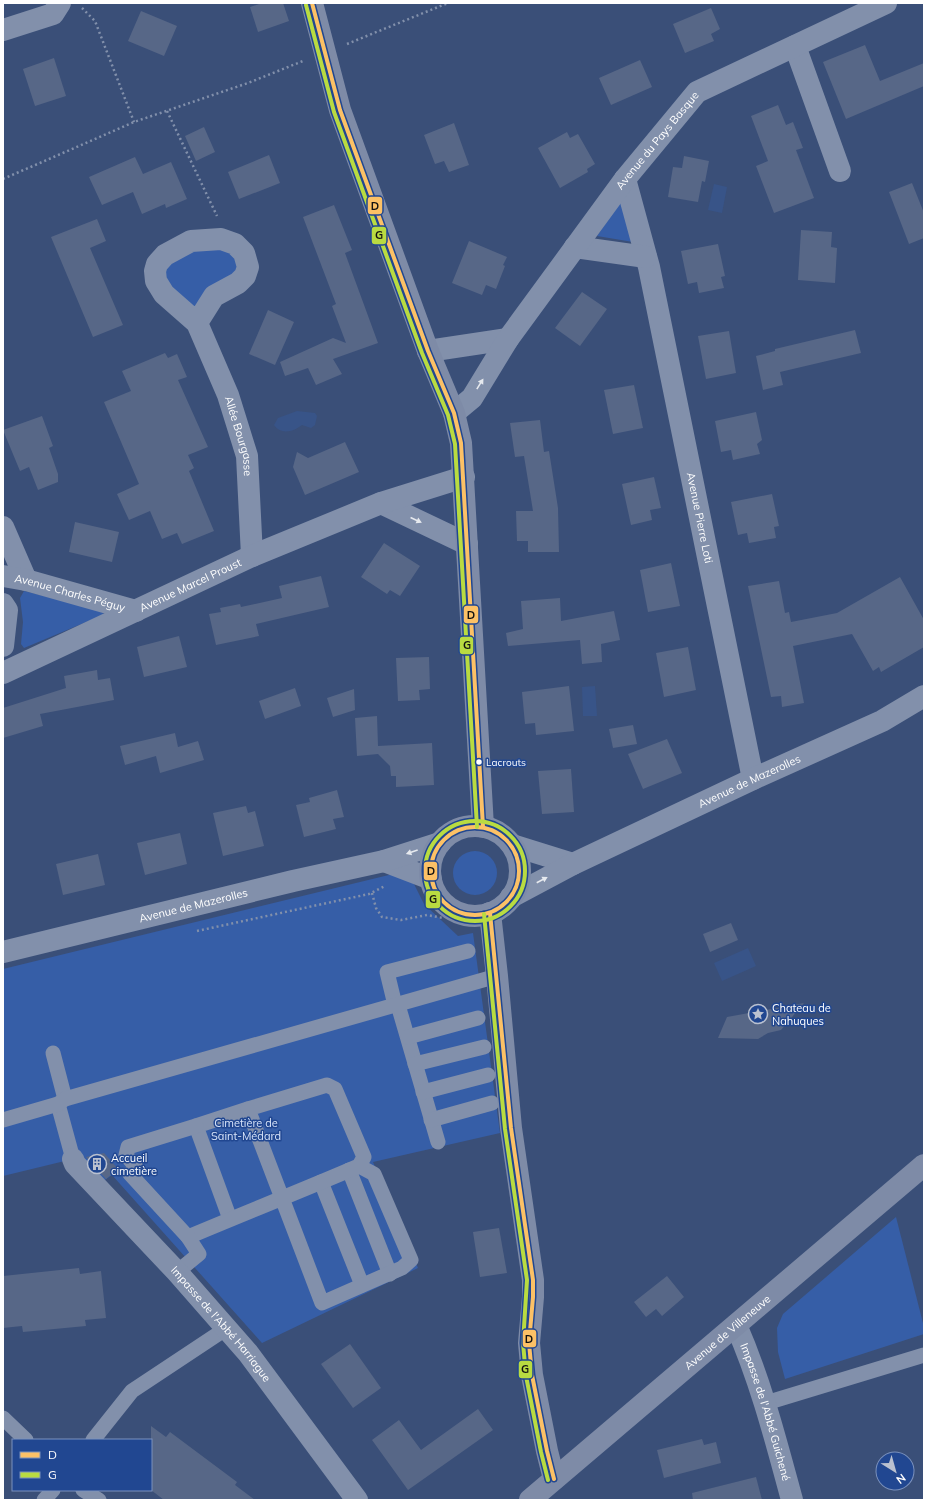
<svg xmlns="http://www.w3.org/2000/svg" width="927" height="1503" font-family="Mulish,sans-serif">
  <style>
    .green { fill: #365ea7 }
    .water { fill: #385488 }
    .building { fill: #576787 }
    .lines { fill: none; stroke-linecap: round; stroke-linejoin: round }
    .path { stroke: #8290ab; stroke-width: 2.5; stroke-dasharray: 2 3; stroke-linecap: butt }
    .lane { stroke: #8290ab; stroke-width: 15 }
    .street { stroke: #8290ab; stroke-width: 22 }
    .secondary { stroke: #7e8ba7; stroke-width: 22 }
    .bus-1-casing { stroke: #214791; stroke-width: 7 }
    .bus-2-casing { stroke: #214791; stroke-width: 7 }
    .bus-1 { stroke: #fcc166; stroke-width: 4 }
    .bus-2 { stroke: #b9db41; stroke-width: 4 }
    .oneway { fill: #e6e9ee }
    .bus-dot { fill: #fff; stroke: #214791; stroke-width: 1.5 }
    .labels { text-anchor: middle; stroke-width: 3; stroke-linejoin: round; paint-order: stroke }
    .bus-label { font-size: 10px; fill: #fff; stroke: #214791; text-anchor: start }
    .street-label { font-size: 11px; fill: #fff; stroke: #214791 }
    .poi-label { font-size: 11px; fill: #fff; stroke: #214791; text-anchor: start }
    .park-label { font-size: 11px; fill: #d8e4f9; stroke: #214791 }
    .line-badge { stroke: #214791; stroke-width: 1.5 }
    .pale-badge-label { font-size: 11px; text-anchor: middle; font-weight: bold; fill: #111 }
  </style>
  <rect width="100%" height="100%" fill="#3a4f78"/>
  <g class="green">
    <polygon points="621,201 633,242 597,236"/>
    <polygon points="211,244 225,247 241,264 236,277 196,311 166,284 161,272 167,261"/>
    <polygon points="24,591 101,610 104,611 103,615 24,648 21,644 23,622 20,598"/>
    <circle cx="475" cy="873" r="22"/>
    <polygon points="393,874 413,882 424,904 458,936 473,933 500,1133 373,1162 418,1268 262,1343 112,1175 99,1184 73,1159 3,1176 3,969"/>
    <polygon points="896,1217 924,1327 924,1334 785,1379 778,1352 777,1328 783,1314"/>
  </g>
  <g class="water">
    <polygon points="714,184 727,187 722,213 708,210"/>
    <path d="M297,411L315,413L317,416L315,425L311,428L302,425C293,432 281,435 274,425L278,418Z"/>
    <polygon points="595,686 597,716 583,716 582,687"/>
    <polygon points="748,948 756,966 722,981 714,963"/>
  </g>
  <g class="building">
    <polygon points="262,3 283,3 289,21 258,32 250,7"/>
    <polygon points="711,8 720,29 711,34 714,41 685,53 673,24"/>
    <polygon points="141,11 177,26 164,56 128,41"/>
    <polygon points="865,45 880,81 924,63 924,86 846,119 823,62"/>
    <polygon points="54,58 66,96 35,106 23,69"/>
    <polygon points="640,60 652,87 611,105 599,78"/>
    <polygon points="778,105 786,125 793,122 803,148 796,150 814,198 774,213 756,166 768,161 751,116"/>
    <polygon points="454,123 469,165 449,172 444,161 435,164 424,135"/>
    <polygon points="204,127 215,152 196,161 185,136"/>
    <polygon points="567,132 570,138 578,134 595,164 587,169 588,172 560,188 538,148"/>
    <polygon points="269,155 280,183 239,199 228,172"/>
    <polygon points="684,156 709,161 705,182 702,181 698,202 668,197 673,167 682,168"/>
    <polygon points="135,157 143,174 171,162 187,199 166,208 165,204 142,214 133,192 102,205 89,177"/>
    <polygon points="912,183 924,213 924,238 909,244 889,192"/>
    <polygon points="334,205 352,250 345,253 378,343 333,359 342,374 316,385 308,368 285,376 280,362 333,338 346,343 332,306 336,304 303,217"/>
    <polygon points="97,219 106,241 90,248 123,325 93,337 51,237"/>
    <polygon points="801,230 832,232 831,247 837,248 835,283 798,280"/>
    <polygon points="469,241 507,257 503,265 505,266 496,289 486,285 482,295 452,283"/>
    <polygon points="718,244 725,276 721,277 724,288 699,293 697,282 688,284 681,251"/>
    <polygon points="582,292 607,309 580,346 555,328"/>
    <polygon points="268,310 294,322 275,365 249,354"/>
    <polygon points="855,330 861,353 780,372 783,385 763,390 756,356 775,351 775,349"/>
    <polygon points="729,331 736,373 706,379 698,336"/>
    <polygon points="165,353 168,358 177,354 187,377 178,380 208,447 188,455 194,468 189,471 214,531 182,544 177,533 162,539 150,511 129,520 117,494 139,484 104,402 131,391 122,371"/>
    <polygon points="634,385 643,428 613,434 604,390"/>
    <polygon points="756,412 762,440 757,444 760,454 733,460 731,450 721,452 715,421"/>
    <polygon points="42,416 53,446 49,448 58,474 58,482 38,490 29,467 20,471 3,430"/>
    <polygon points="540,420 544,452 549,451 558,508 559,552 528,552 528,541 517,541 516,511 533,511 524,456 515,457 510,423"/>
    <polygon points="345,442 359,472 305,495 293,467 297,452 308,458"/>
    <polygon points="654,477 661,508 650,510 652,520 631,525 622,484"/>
    <polygon points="772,494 779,526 774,527 776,538 749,543 747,533 738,535 731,502"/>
    <polygon points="75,522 119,532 112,562 69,552"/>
    <polygon points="384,543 420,566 400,596 390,590 387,594 361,577"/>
    <polygon points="671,563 680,606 648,612 640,570"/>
    <polygon points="321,576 329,607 256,624 259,636 216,645 209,614 221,612 220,608 240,604 241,607 282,598 279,586"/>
    <polygon points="900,577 924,620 924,647 881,672 879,667 873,671 852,634 793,646 804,703 782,707 781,696 771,697 748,586 779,581 785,613 789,612 791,622 837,613"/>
    <polygon points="560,598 561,621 614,611 620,640 601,644 602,662 582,664 580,640 508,646 506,633 523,629 521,601"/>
    <polygon points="179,636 187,667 144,677 137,647"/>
    <polygon points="688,647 696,690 664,697 656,653"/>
    <polygon points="429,657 430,689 419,690 420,700 398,701 396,658"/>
    <polygon points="97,670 98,680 110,678 114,700 40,714 43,726 3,738 3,708 66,688 64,676"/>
    <polygon points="569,686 574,731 536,735 535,723 525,724 522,692"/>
    <polygon points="295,688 301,706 265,719 259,701"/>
    <polygon points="354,689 355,710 333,717 327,698"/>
    <polygon points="377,716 378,746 432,743 434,785 396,787 396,776 391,776 390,766 378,754 357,756 355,718"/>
    <polygon points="633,725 637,744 613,748 609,729"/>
    <polygon points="175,733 178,747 198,741 204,760 160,773 156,756 125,765 120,746"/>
    <polygon points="667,739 682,773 643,789 628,754"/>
    <polygon points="571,769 574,812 542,814 538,771"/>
    <polygon points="337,790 344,817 333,819 336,829 304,837 296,805 310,802 309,798"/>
    <polygon points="246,806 248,813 255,811 264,846 223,856 213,813"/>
    <polygon points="180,833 187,864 145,875 137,843"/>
    <polygon points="98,854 105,885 63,895 56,864"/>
    <polygon points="731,923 738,940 710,952 703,934"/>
    <polygon points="804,1003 781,1030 768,1033 758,1039 718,1038 727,1017"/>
    <polygon points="104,1153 118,1169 106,1179 86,1157"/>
    <polygon points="499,1228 507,1273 480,1277 473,1232"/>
    <polygon points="79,1268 80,1274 101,1271 106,1318 85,1320 86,1326 23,1332 22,1326 3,1328 3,1276"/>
    <polygon points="667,1276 684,1297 662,1316 656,1309 646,1317 634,1302"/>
    <polygon points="350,1344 381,1388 353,1408 321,1364"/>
    <polygon points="478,1409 493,1430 408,1490 372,1440 399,1420 421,1450"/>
    <polygon points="151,1426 166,1437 170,1432 237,1482 235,1485 255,1500 164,1500 151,1490"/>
    <polygon points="702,1439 704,1445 716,1442 721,1463 664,1478 657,1450"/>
    <polygon points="756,1477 762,1500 693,1500 692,1493"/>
  </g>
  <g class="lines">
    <g class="path">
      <polyline points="82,8 95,21 134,122"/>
      <polyline points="347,44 448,3"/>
      <polyline points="167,111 217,216"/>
      <polyline points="3,179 134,122 248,83 303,61"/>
      <polyline points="372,893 376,908 382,917 401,920 427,915 443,918"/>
      <polyline points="197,931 369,894 385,886"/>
    </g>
    <g class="lane">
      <polyline points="395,1005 387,972 468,951"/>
      <polyline points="398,1005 438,1142"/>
      <polyline points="408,1037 478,1018"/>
      <polyline points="53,1053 65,1099"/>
      <polyline points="415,1064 484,1047"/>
      <polyline points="423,1092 488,1075"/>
      <polyline points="58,1104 73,1159"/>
      <polyline points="3,1120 58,1104 65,1099 497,976"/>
      <polyline points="431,1120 492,1103"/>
      <polyline points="349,1170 390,1274"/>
      <polyline points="321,1182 362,1285"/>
      <polyline points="230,1219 196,1126 248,1109"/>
      <path d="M188,1237C245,1213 303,1190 359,1166L374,1174L411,1260L402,1268L322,1303L248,1109L327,1085L335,1089L364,1157L359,1166"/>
      <polyline points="177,1272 199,1254 188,1237 130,1174 136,1167 126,1155 128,1147 196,1126"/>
      <polyline points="766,1403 924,1355"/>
      <polyline points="3,1418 26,1440"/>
      <polyline points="93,1440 132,1391 227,1328"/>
      <polyline points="83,1490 99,1500"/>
      <polyline points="44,1500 53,1490"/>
    </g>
    <g class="street">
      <polyline points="3,30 53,14 60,3"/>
      <polyline points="795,46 840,171"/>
      <path id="s1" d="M625,179L649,267L753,779"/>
      <polyline points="575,247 646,257"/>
      <path id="s2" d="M197,323L214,296L238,283L245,276L248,267L244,253L235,244L221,239L191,241L165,255L157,264L155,271L156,281L164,294L197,323L228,395L247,456L252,556"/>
      <polyline points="428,351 508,339"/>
      <path id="s3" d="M454,413L472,398L508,339L625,179L697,92L886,3"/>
      <polyline points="381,503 467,544"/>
      <polyline points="3,527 26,580"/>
      <path id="s4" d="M3,576L26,580L136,611"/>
      <polyline points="3,604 7,610 3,646"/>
      <path id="s5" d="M3,673L252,556L381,503L464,477"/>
      <polyline points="512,845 573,864"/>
      <polyline points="384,861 431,879"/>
      <path id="s6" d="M511,897L573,864L753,779L882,721L924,696"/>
      <path id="s7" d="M3,952L293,881L384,861L440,843"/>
      <path id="s8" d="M73,1159L75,1164L177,1272L248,1353L357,1500"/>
      <path id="s9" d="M736,1325C761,1382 776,1441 792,1500"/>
    </g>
    <g class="secondary">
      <polyline points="312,3 340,110 428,351 454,413 461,443 483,827"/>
      <circle cx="475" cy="871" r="45"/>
      <polyline points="490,913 497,976 511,1128 533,1280 533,1297 529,1343 532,1375 547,1451 554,1479"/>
      <path id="s10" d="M530,1500L924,1165"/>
    </g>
    <defs>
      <g id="bus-1">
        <polyline points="312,3 340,110 428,351 454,413 461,443 483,827"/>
        <circle cx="475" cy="871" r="44"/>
        <polyline points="490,913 511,1128 533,1280 533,1297 529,1343 532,1375 547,1451 554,1479"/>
      </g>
      <g id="bus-2">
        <polyline points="306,5 334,112 422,353 448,415 455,444 477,827"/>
        <circle cx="475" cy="871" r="50"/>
        <polyline points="484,914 505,1129 527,1280 523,1343 526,1376 541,1452 548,1480"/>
      </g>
    </defs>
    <use href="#bus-1" class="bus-1-casing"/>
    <use href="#bus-2" class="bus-2-casing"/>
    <use href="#bus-1" class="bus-1"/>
    <use href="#bus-2" class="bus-2"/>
  </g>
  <defs><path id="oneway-solid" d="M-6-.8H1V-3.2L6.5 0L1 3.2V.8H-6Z"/></defs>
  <g class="oneway">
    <use href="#oneway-solid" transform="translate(480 384) rotate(-58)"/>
    <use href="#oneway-solid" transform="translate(416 520) rotate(25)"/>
    <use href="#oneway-solid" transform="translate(412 852) rotate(161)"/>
    <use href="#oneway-solid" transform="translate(542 880) rotate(-28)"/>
  </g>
  <defs>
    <symbol id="sight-ring" viewBox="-11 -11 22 22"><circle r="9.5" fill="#214791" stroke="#bac1d0" stroke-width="1.5"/><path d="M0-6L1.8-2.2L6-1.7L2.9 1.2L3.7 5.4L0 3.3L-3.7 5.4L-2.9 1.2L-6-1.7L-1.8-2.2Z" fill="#bac1d0"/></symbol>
    <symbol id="building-ring" viewBox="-11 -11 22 22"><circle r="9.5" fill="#214791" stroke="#bac1d0" stroke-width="1.5"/><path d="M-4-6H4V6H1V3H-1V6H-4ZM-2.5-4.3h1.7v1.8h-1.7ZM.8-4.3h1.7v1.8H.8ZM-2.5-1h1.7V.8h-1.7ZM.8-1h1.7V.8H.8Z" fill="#bac1d0"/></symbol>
  </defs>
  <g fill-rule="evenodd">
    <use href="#sight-ring" x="747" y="1003" width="22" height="22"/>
    <use href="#building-ring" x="86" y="1153" width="22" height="22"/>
  </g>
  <circle class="bus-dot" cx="479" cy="762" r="3.5"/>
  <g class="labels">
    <g class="bus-label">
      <text x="486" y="766">Lacrouts</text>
    </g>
    <g class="street-label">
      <text dy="4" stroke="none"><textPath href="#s3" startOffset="341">Avenue du Pays Basque</textPath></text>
      <text dy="4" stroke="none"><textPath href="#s2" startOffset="390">Allée Bourgasse</textPath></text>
      <text dy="4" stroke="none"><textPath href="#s1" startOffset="347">Avenue Pierre Loti</textPath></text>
      <text dy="4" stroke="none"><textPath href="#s5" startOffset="207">Avenue Marcel Proust</textPath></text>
      <text dy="4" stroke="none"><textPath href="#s4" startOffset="69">Avenue Charles Péguy</textPath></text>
      <text dy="4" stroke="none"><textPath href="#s6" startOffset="265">Avenue de Mazerolles</textPath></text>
      <text dy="4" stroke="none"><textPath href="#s7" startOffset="196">Avenue de Mazerolles</textPath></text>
      <text dy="4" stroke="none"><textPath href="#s8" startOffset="222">Impasse de l'Abbé Harriague</textPath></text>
      <text dy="4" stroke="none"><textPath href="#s10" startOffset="259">Avenue de Villeneuve</textPath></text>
      <text dy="4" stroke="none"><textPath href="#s9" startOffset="92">Impasse de l'Abbé Guichené</textPath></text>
    </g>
    <g class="poi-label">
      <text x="772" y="1012">Chateau de<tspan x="772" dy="13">Nahuques</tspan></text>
      <text x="111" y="1162">Accueil<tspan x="111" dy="13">cimetière</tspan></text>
    </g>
    <g class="park-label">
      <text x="246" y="1127">Cimetière de<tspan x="246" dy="13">Saint-Médard</tspan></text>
    </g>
  </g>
  <g class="line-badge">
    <rect x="367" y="196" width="16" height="19" rx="4" fill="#fcc166"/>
    <rect x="371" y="226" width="16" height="19" rx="4" fill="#b9db41"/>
    <rect x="463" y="605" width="16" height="19" rx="4" fill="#fcc166"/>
    <rect x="459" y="636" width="15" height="19" rx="4" fill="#b9db41"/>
    <rect x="423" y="861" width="15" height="20" rx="4" fill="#fcc166"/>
    <rect x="425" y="890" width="16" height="19" rx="4" fill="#b9db41"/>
    <rect x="522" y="1329" width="15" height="19" rx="4" fill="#fcc166"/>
    <rect x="518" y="1360" width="15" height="19" rx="4" fill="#b9db41"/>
  </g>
  <g class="pale-badge-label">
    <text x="375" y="210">D</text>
    <text x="379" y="239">G</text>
    <text x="471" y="619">D</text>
    <text x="467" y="649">G</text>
    <text x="431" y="875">D</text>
    <text x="433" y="903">G</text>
    <text x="529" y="1343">D</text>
    <text x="525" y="1373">G</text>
  </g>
  <rect width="927" height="1503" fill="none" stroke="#ffffff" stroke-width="8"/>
  <rect x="12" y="1439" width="140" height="52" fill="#214791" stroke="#7a91bd"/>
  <rect x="20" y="1452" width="20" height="6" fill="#fcc166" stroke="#7a91bd"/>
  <text x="48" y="1459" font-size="12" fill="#ffffff">D</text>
  <rect x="20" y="1472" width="20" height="6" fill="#b9db41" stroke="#7a91bd"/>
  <text x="48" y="1479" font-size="12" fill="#ffffff">G</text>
  <g transform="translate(895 1471) rotate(143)"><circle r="19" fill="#214791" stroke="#7a91bd"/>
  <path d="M0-3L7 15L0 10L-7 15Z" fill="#bac1d0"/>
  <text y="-6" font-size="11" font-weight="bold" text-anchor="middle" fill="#ffffff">N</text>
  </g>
</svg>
